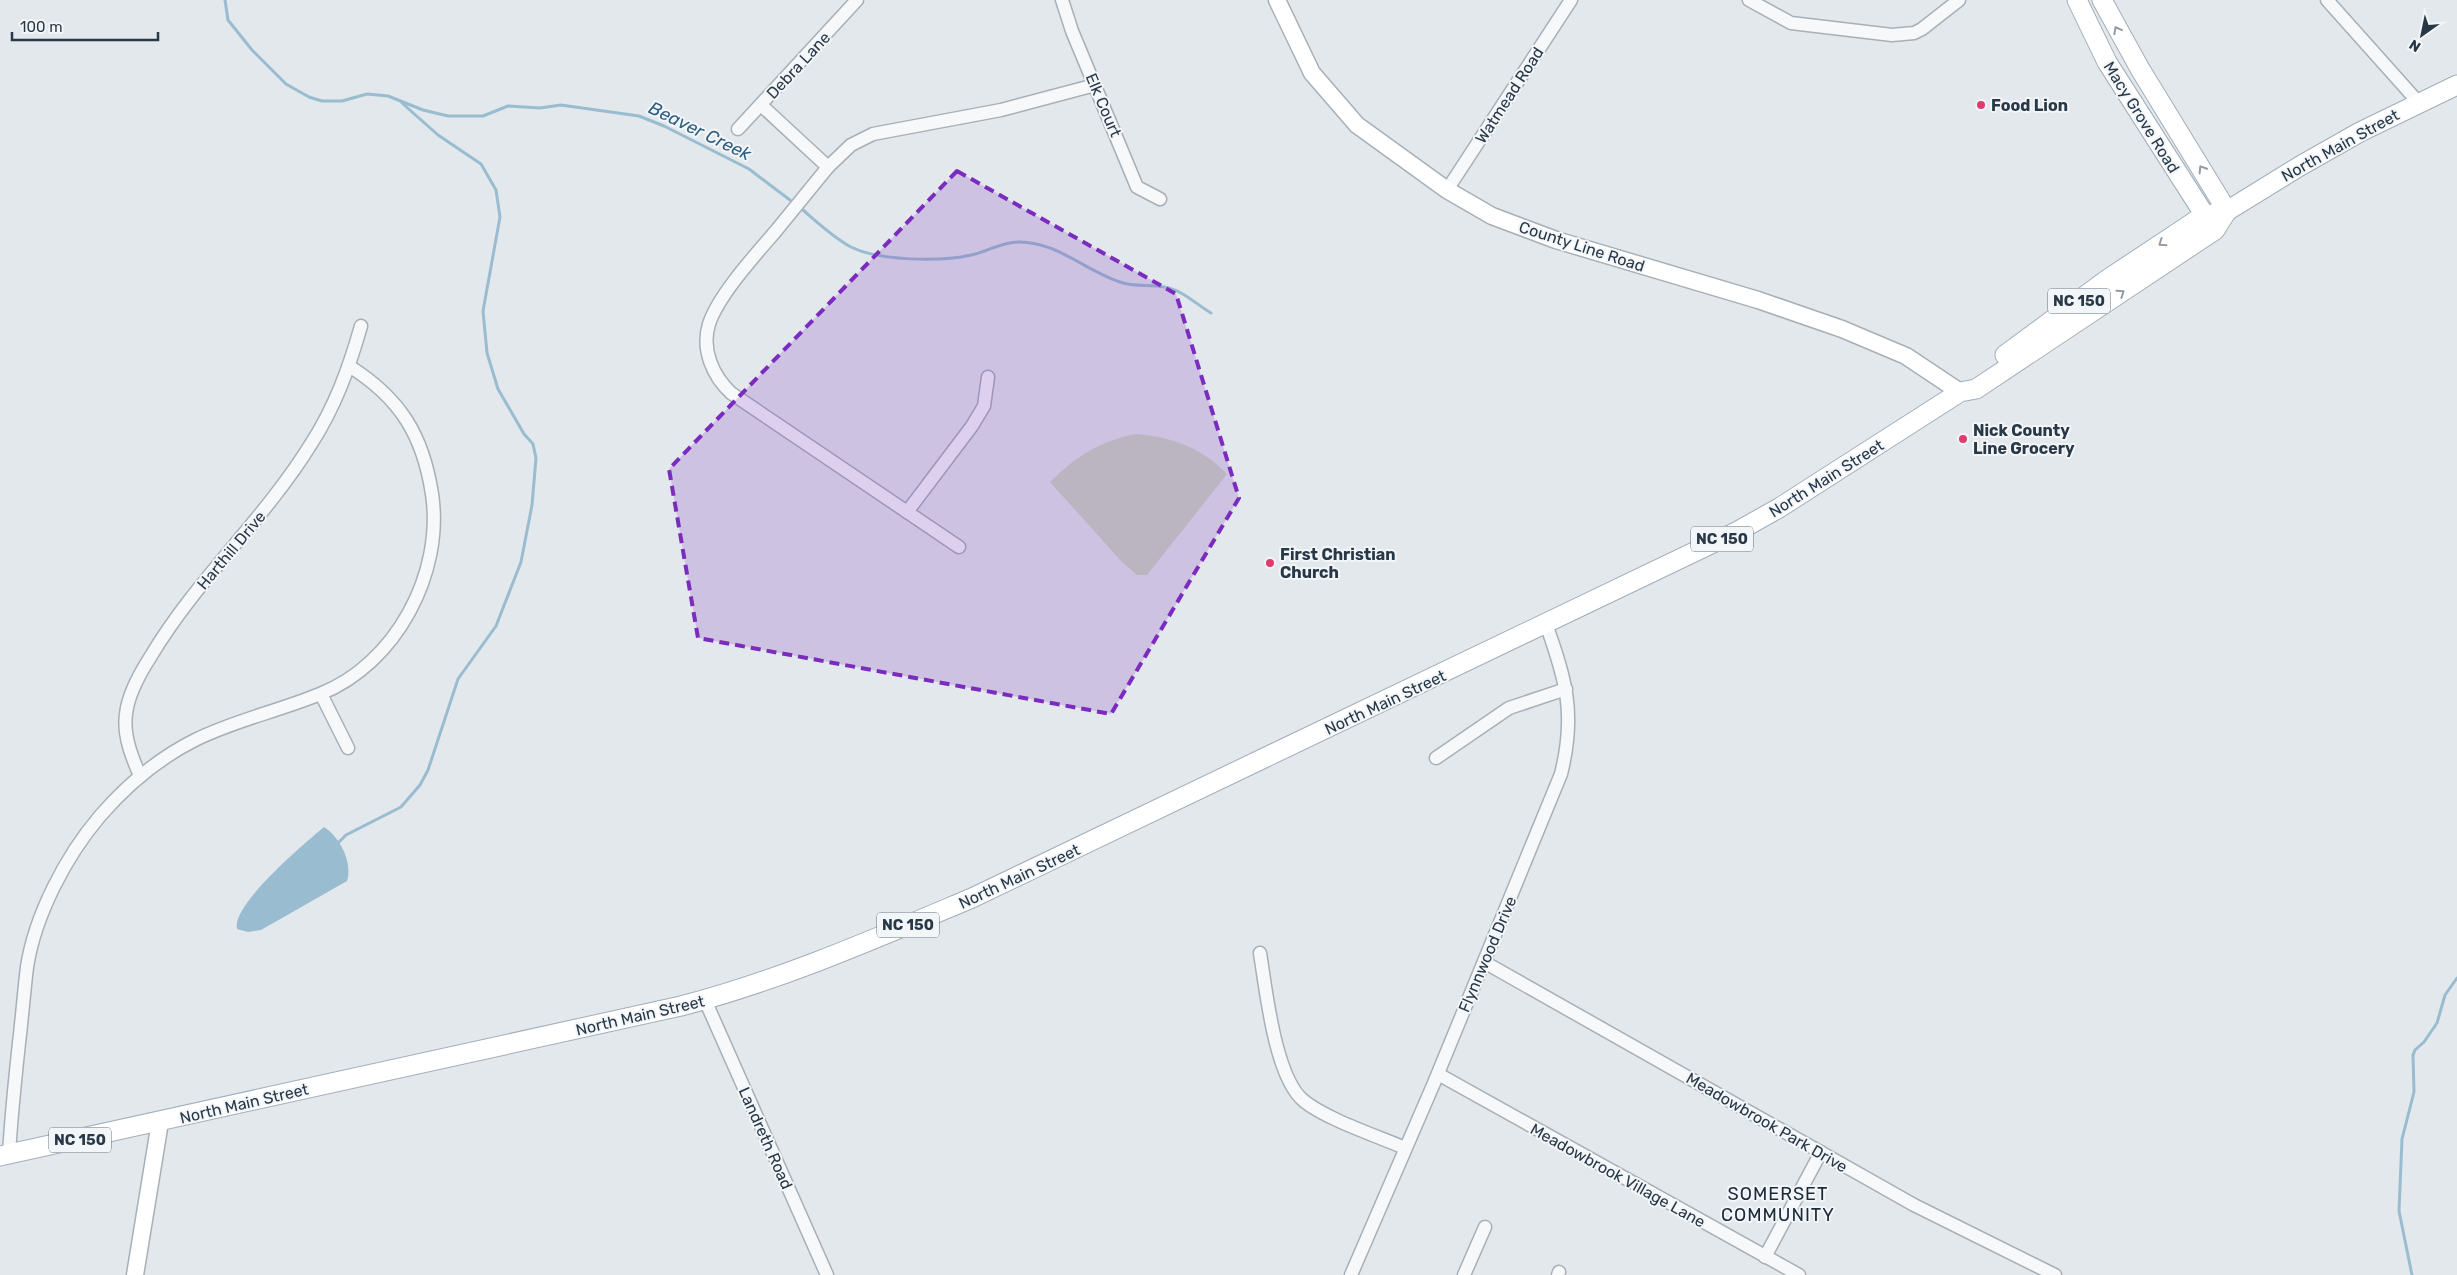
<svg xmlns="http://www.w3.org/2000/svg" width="2457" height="1275" font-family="Rubik,sans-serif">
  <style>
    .green { fill: #cbd7c3 }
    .water { fill: #9abcd0 }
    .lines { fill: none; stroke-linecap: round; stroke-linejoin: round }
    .stream { stroke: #9abcd0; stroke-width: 3 }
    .street-casing { stroke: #a7b0b7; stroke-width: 15 }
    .secondary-casing { stroke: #a7b0b7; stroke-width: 19 }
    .primary-casing { stroke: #a1aeba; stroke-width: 21 }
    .street { stroke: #f6f8fa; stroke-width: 12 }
    .secondary { stroke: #fff; stroke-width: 16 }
    .primary { stroke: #fff; stroke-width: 19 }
    .oneway { stroke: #949ca3 }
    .marked { fill: #7b2cbf; fill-opacity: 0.2; stroke: #7b2cbf; stroke-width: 4; stroke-dasharray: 10 6; stroke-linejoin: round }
    .poi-dot { fill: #dd3c6c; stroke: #f3f6f9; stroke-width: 2 }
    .labels { text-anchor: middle; stroke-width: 4; stroke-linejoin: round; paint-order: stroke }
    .shield { fill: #f3f6f9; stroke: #65717c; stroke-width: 1 }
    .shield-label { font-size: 15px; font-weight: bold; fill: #283847 }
    .street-label { font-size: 16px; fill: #283847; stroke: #f3f6f9 }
    .poi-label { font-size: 16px; font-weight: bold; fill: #283847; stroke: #f3f6f9; text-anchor: start }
    .water-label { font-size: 18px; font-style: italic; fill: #2e5e80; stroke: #f3f6f9 }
    .neighbourhood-label { font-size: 18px; letter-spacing: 1px; fill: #1b2938; stroke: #f3f6f9 }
  </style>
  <rect width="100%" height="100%" fill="#e3e8ec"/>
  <path class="green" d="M1135,434C1170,436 1202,448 1227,474L1147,575H1137L1122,562L1050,482C1075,457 1100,441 1135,434Z"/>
  <path class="water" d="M324,827C340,837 353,863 347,881L261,930L248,932L237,929C231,905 305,843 324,827Z"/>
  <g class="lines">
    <g class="stream">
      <polyline points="225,0 228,20 252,50 286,84 309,97 322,101 342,101 367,94 388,96 423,110 448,116 483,116 508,106 540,108 561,105 639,116 664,126 749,169 790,200"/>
      <path d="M803,210C818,223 834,238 851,247C879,261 941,262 971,255C987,252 1001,242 1018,242C1057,241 1088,273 1123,283C1137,287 1151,284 1165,287C1182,290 1196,304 1211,313"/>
      <polyline points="337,844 346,835 401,807 420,785 428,770 458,679 496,626 521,562 532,505 536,458 533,444 524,434 498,389 487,353 483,311 500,217 496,190 481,164 438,135 402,103"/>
      <polyline points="2412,1275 2399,1211 2402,1139 2414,1092 2413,1055 2415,1050 2424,1042 2437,1023 2445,995 2457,978"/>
    </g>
    <defs>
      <g id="street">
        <polyline points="1062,0 1072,31 1137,187 1160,199"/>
        <polyline points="1749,0 1791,23 1892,35 1914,33 1922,29 1959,0"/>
        <polyline points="2327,0 2419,103"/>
        <path d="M761,105L828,167C811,188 793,210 775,232C755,255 718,296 709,324C701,350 713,376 731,393L959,547"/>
        <polyline points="738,129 857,0"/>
        <polyline points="828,167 851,145 873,134 1001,110 1095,85"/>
        <polyline points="1447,190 1571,0"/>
        <polyline points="907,512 972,426 984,406 988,377"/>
        <polyline points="321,694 348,748"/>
        <polyline points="1436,758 1509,708 1566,689"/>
        <path d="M140,776C132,757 123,736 126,714C128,694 140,673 151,656C197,579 264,520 311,444C335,407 349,368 361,326"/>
        <path d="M1260,953C1266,990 1275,1078 1304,1101C1326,1119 1377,1136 1405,1148"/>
        <polyline points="1484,962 1914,1205 2055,1275"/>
        <polyline points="705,1000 827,1275"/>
        <polyline points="1438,1074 1799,1275"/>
        <path d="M9,1155C11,1117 15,1080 19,1043C22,1018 24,992 27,967C35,915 66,856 100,816C126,786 159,758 195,740C235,720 279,711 320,694C396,664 444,573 432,494C423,435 400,398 349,366"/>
        <polyline points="1765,1257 1821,1152"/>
        <path d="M1351,1275L1434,1083L1561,774C1576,714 1566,680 1546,624"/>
        <polyline points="1464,1275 1485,1227"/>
        <polyline points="1558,1275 1559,1272"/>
      </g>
      <g id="secondary">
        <polyline points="1277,0 1312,73 1357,125 1447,190 1492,216 1556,240 1758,300 1842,329 1906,356 1960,392"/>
        <polyline points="135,1275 160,1122"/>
      </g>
      <g id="primary">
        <polyline points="2077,0 2107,62 2211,225"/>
        <polyline points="2102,0 2140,69 2227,211"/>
        <polyline points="2005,355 2108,279 2203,216 2227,211 2300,166 2360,132 2457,85"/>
        <path d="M0,1156L681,1006C781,980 877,938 972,898L1738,531L1779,508L1960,392L1976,389L2215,230L2227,211"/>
      </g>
    </defs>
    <use href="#street" class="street-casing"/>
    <use href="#secondary" class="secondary-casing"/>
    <use href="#primary" class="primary-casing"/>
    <use href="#street" class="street"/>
    <use href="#secondary" class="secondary"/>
    <use href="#primary" class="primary"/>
  </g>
  <defs><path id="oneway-chevron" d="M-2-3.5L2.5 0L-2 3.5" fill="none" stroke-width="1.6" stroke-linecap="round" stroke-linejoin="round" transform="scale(1.25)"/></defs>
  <g class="oneway">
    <use href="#oneway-chevron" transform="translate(2117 30) rotate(-118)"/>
    <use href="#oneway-chevron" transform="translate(2202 169) rotate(-122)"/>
    <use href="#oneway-chevron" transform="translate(2162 243) rotate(146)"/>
    <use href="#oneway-chevron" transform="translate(2121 293) rotate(-34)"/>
  </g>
  <path class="marked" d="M957,171L1176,294L1239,498L1111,714L698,638L669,469Z"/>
  <g class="poi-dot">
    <circle cx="1981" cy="105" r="5"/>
    <circle cx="1963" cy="439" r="5"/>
    <circle cx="1270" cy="563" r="5"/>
  </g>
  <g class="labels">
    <g class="shield">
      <rect x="2048" y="288.5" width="62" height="25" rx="4"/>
      <rect x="1691" y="526.5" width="62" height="25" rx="4"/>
      <rect x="877" y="912.5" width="62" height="25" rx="4"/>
      <rect x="49" y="1127.5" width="62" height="25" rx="4"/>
    </g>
    <g class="shield-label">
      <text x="2079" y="306">NC 150</text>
      <text x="1722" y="544">NC 150</text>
      <text x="908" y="930">NC 150</text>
      <text x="80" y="1145">NC 150</text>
    </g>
    <g class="street-label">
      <text transform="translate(798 65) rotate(-47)" y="6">Debra Lane</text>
      <text transform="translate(1509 95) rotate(-57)" y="6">Watmead Road</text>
      <text transform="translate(1104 105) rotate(67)" y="6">Elk Court</text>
      <text transform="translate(2142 117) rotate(58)" y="6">Macy Grove Road</text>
      <text transform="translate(2340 145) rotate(-29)" y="6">North Main Street</text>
      <text transform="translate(1582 246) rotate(18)" y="6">County Line Road</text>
      <text transform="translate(1826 478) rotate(-32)" y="6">North Main Street</text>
      <text transform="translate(231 550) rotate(-50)" y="6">Harthill Drive</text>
      <text transform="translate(1385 702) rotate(-25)" y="6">North Main Street</text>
      <text transform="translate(1019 876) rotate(-25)" y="6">North Main Street</text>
      <text transform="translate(1487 954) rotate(-67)" y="6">Flynnwood Drive</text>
      <text transform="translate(640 1015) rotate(-13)" y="6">North Main Street</text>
      <text transform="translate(244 1103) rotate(-13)" y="6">North Main Street</text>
      <text transform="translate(1767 1122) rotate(30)" y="6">Meadowbrook Park Drive</text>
      <text transform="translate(766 1138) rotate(66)" y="6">Landreth Road</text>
      <text transform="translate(1618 1175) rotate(29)" y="6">Meadowbrook Village Lane</text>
    </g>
    <g class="poi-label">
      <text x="1991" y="111">Food Lion</text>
      <text x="1973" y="436">Nick County<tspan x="1973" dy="18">Line Grocery</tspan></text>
      <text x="1280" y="560">First Christian<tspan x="1280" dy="18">Church</tspan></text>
    </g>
    <g class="water-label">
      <text transform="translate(700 131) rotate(26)" y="6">Beaver Creek</text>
    </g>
    <g class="neighbourhood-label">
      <text x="1778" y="1200">SOMERSET<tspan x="1778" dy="21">COMMUNITY</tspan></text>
    </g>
  </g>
  <g transform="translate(2422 35) rotate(213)" stroke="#f3f6f9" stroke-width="4" paint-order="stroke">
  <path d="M0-4L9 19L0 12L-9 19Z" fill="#283847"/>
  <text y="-8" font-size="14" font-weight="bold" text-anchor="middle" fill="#283847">N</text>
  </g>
  <path d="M12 32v8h146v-8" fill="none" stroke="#283847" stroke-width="2.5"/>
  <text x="20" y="32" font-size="15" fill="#283847" stroke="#f3f6f9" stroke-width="4" paint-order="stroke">100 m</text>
</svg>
